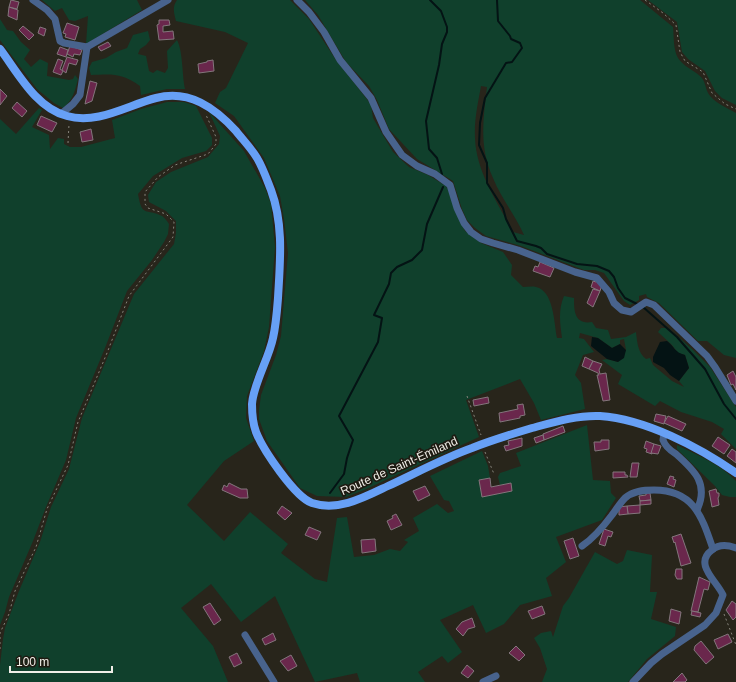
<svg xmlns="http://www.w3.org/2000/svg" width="736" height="682" font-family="Helvetica,sans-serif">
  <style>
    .green { fill: #10402c; fill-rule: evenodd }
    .water { fill: #041314 }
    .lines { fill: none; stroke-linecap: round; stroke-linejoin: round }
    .stream { stroke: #041314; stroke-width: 2 }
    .building { fill: #6a274c; stroke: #83767c }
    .path { stroke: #86847b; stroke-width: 1; stroke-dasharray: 2 3; stroke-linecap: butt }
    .minor { stroke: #48638d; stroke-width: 7 }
    .major { stroke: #67a0f6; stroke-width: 8 }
    .labels { text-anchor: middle; stroke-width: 3.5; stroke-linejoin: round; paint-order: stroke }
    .street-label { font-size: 12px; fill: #f0eee7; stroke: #1e1b12 }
  </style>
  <rect width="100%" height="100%" fill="#28251b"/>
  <g class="green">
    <polygon points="42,0 137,0 142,10 86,44 88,16 75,21 69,20 62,8 55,11"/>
    <path d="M177,0H290L309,19L336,60L366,98L371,105L373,118L393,152L409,167L428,175L446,186L449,191L456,213L465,231L481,243L503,252L512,265L511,275L523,287C527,287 532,286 536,287C554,291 554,323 557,338H562C560,323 558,310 564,296L574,298C574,310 574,325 592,322L596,328L608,330L611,339L626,337L636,332C637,342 638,353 646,359L650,358L653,365L672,381L684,387L679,381L689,368L685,355L678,353L672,345L658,332L661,328H668L692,349L710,367L736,407V449L721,434L724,429L712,422L681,412L660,401L655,406L618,384L622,375L602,360L607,359L618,362L626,350L624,339L620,340V344L612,348L598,338L580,333L579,338L584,339L594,352L583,355L575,375L581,383L585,409L541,420L534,403L520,379L466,400L479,437L364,490L346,497L317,496L300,488L267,441L259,419V410L261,395L276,355L281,336L288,253L284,219L280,196L264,158L234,116L215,103L220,92L226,88L248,43L225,32L176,21C174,13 172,7 177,0Z"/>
    <path d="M305,0H640L673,27C674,36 673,50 678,58C683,66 693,70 700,76C705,80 705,87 708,93C713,102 727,108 736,113V358L724,355L707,341H698L659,303L647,297L646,294L639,296V300L630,305L624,301L604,273L595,270H584L521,246L486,236L475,228L467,220L462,209L453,181L417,159L389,129L377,100L369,86L346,62L318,15ZM481,86L487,87C483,120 479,147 493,178C501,198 515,215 524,235L513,232C498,203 476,172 475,138C474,120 478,103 481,86Z"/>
    <polygon points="648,0 736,0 736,105 722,98 715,91 705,71 688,59 682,52 677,22"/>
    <path d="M0,19L7,30L13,31L21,42L30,50L24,59L31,67L40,59L48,63L47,76L69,80L73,79L75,75L78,79C75,91 73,100 63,108L54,103L37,89L0,40Z"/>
    <path d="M148,31L150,40L146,45L140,49L138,54L146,56L149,71L153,73L157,70L165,73L168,68L167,51L177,40C183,51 182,75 185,89H167L141,95L140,86C122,73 113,74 91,75L89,68L92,62L106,58L116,52L127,48L133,35Z"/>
    <path d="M167,102H184L196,106L212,138V145L206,151L182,158L153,176L138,194C142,218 146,208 162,216C165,218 167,221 169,224L168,234L164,242L152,260L127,291L105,348L76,418L66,460L46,507L33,541L9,597L5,612L0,625V119L16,134L39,108L42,110L32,127L49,135L50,149L58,138L64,139V144L70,147H81L115,138L112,120L141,109Z"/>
    <polygon points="209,112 244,151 265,188 271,204 275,247 269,327 264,351 247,396 246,418 254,441 224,461 187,505 224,541 250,512 288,544 281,553 315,579 327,582 337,518 347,517 354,557 374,555 390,549 400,551 408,542 404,540 419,531 413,518 437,504 448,513 454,511 449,501 444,500 430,476 482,451 488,466 490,478 479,480 482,497 512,491 511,483 500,485 498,477 500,473 521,466 516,453 587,425 593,480 610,481 611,493 616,498 602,520 556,537 566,562 546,578 552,596 520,605 504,624 486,633 473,605 440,620 462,652 448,663 442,656 418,672 425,682 360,682 357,673 315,682 275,596 241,622 211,584 181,608 213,646 228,682 0,682 0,665 3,639 5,628 19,591 40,542 51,507 69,469 82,418 134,294 174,244 176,233 176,221 166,211 149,202 148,195 156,182 171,172 208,157 219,144 220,136"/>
    <path d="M677,445C697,455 720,464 736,481V497H730L722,495L715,486L677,449Z"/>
    <polygon points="627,550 652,555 650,592 657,592 651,619 676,627 675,636 647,659 628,682 542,682 547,669 540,648 534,638 541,633 551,631 553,637 563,606 569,598 595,552 617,564 623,561"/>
  </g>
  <g class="water">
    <polygon points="592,337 598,338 612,348 620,344 626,350 624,358 618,362 607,359 591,346"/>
    <path d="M667,341C675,347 674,352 685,355L689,368L679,381L670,375L664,368L653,362V357L660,342Z"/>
  </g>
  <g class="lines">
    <g class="stream">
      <polyline points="430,0 441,11 447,27 447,32 442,44 439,65 426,121 429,149 437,158 442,174"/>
      <polyline points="497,0 498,21 510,36 511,39 520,43 522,48 512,62 506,63 485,98 480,123 479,145 487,163 487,183 503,208 506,219 517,241 536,246 541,248 547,254 577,264 597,266 609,271 614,277 618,288 625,298 639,305"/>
      <polyline points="643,307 677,337 705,369 724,404 736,419"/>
      <polyline points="330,493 344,474 347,458 353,440 339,416 378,342 382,318 374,315 389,284 391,273 397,267 412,260 422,250 427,224 443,187"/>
    </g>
  </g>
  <g class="building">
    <polygon points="11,0 19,2 17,9 9,7"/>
    <polygon points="9,7 18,10 17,20 8,16"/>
    <polygon points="159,20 169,20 170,25 163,26 163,32 173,31 174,39 159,40 157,25 159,24"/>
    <polygon points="67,23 79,27 75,40 65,37 66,34 63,33"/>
    <polygon points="23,26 34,35 29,40 19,30"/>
    <polygon points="40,27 46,29 44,36 38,33"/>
    <polygon points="108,42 111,46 101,51 98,47"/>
    <polygon points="70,46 82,50 80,55 74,54 73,57 67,54"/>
    <polygon points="60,47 68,50 66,57 57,54"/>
    <polygon points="67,57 78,60 76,65 69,63 66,73 62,70"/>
    <polygon points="58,59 63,61 60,69 63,71 61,75 53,72"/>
    <polygon points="213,60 214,71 199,73 198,64 207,62 207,61"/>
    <polygon points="90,81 97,83 92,101 85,104"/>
    <polygon points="0,89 7,96 0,105"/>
    <polygon points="17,102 27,111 22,117 12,108"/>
    <polygon points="41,116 57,123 52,132 37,125"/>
    <polygon points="91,129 93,140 82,142 80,132"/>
    <polygon points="540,262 554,268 550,277 533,271 535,266 538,267"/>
    <polygon points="597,280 602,285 600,291 591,287 593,281 596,282"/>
    <polygon points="593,289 600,291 593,307 587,303"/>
    <polygon points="585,357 593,361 589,369 582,366"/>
    <polygon points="593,361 602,364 599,370 600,374 606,373 610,400 603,401 597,375 599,375 598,373 589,369"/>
    <polygon points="733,371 736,377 736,390 733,384 731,385 727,375"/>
    <polygon points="488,397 489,403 474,406 473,400"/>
    <polygon points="523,404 525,415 520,416 520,418 500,422 499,413 518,409 517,405"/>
    <polygon points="656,414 666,416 664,424 654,421"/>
    <polygon points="668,416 686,424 682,431 664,423"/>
    <polygon points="563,426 565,432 544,440 543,434"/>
    <polygon points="543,435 544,440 536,443 534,438"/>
    <polygon points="718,437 730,445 724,454 712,446"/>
    <polygon points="522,438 522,446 506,451 504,446 509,445 508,441"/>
    <polygon points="601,440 609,440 609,449 595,451 594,442 601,442"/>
    <polygon points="646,441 654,444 652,454 646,452 647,449 644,448"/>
    <polygon points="654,444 661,446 658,454 651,453"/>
    <polygon points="732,449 736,452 736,463 727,456"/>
    <polygon points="632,463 639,463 637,477 630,477"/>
    <polygon points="613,472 625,472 625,475 627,475 628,477 613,478"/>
    <polygon points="670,476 674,477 673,479 676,480 674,487 667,484"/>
    <polygon points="490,478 491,487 511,483 512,491 482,497 479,480"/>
    <polygon points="229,483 241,489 247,489 248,498 240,498 222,490 224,485 227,487"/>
    <polygon points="425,486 430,495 418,501 413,491"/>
    <polygon points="716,489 717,493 719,493 719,496 718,498 719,505 712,507 709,491"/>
    <polygon points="646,493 650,493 651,500 640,501 639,496 646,495"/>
    <polygon points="651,500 651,504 640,505 640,501"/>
    <polygon points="640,505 640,513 628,514 627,506"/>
    <polygon points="282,506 292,513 285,520 277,513"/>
    <polygon points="627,506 628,514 619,515 619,507"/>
    <polygon points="396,514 402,525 391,530 387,521 393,518 392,516"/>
    <polygon points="309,527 321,532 317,540 305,535"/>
    <polygon points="604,529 613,532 611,537 608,536 605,546 599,544"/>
    <polygon points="681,534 691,563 681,566 675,542 674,543 672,537"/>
    <polygon points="573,538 579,556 570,559 564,541"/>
    <polygon points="375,539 376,551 362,553 361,540"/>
    <polygon points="676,569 682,569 682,579 677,579 675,575"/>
    <polygon points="699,577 710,582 708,590 704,589 698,612 691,611"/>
    <polygon points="732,601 736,604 736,617 733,620 726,610"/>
    <polygon points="210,603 221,620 214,625 203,607"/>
    <polygon points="542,606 545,614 532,619 528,611"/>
    <polygon points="671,609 681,612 679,624 669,621"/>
    <polygon points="692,611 701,613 700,617 691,615"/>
    <polygon points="472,618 475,627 468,629 463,636 456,629 462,622"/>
    <polygon points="273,633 276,640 265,645 262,639"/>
    <polygon points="728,634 732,642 718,649 714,640"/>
    <polygon points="701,641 714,657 706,664 694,650 695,646"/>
    <polygon points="516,646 525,655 519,661 509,653"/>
    <polygon points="237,653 242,663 234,667 229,657"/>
    <polygon points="291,655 297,666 288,671 280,661"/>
    <polygon points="467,665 474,671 468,678 461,673"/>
    <polygon points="682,673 687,680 685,682 673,682"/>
  </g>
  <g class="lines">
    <g class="path">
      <polyline points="645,0 663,13 676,25 680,52 685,61 703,72 712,93 725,104 736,109"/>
      <polyline points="68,143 69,124"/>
      <polyline points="467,396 481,435"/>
      <polyline points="485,452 494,474"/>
      <polyline points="724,614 736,645"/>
      <polyline points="0,649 0,633 9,614 15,591 36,547 47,509 68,465 78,422 107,353 129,296 173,237 174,222 166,214 148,208 145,204 145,192 158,177 175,165 208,154 216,144 216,137 206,115"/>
    </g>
    <g class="minor">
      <polyline points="33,0 47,10 55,19 60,41 64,43 87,47 168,0"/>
      <polyline points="297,0 309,12 324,32 340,60 371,98 386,132 402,155 417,166 435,174 450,185 457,208 464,223 471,232 481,239 493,243 518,250 575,272 597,278 609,292 614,303 622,310 631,312 646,302 654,305 707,356 715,367 736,401"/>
      <polyline points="61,114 73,104 80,95 87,47"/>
      <path d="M664,434C664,436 663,438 663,440C665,446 671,451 676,454C695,471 709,484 697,510"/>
      <path d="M582,546C594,538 603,527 612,515C616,510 620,503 625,498C633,491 643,490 654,490C694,490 702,517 713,549"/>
      <polyline points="245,635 274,682"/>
      <polyline points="483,682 496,676"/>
      <path d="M633,682L651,663L662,654L705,625L716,613L723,595C717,581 693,564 712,550C719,544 728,545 736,548"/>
    </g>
    <path class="major" d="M0,49C18,73 36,108 67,116C97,125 128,105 156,98C189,89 215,108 236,131C243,140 251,148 257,158C263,168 267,180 271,190C284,225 280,262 278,298C277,311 276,325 273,338C269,358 253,385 252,404C252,412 253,424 256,432C263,450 295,497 312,503C338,512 365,497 388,486C416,473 444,458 472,448C492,440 512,434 532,428C554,422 577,415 600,416C645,419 699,447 736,473"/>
  </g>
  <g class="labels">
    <g class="street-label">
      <text transform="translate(399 466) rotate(-24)" y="4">Route de Saint-Émiland</text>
    </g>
  </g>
  <path d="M10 666v6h102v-6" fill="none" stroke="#f0eee7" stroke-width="2"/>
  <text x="16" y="666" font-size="12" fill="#f0eee7" stroke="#1e1b12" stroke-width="3" paint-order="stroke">100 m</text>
</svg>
